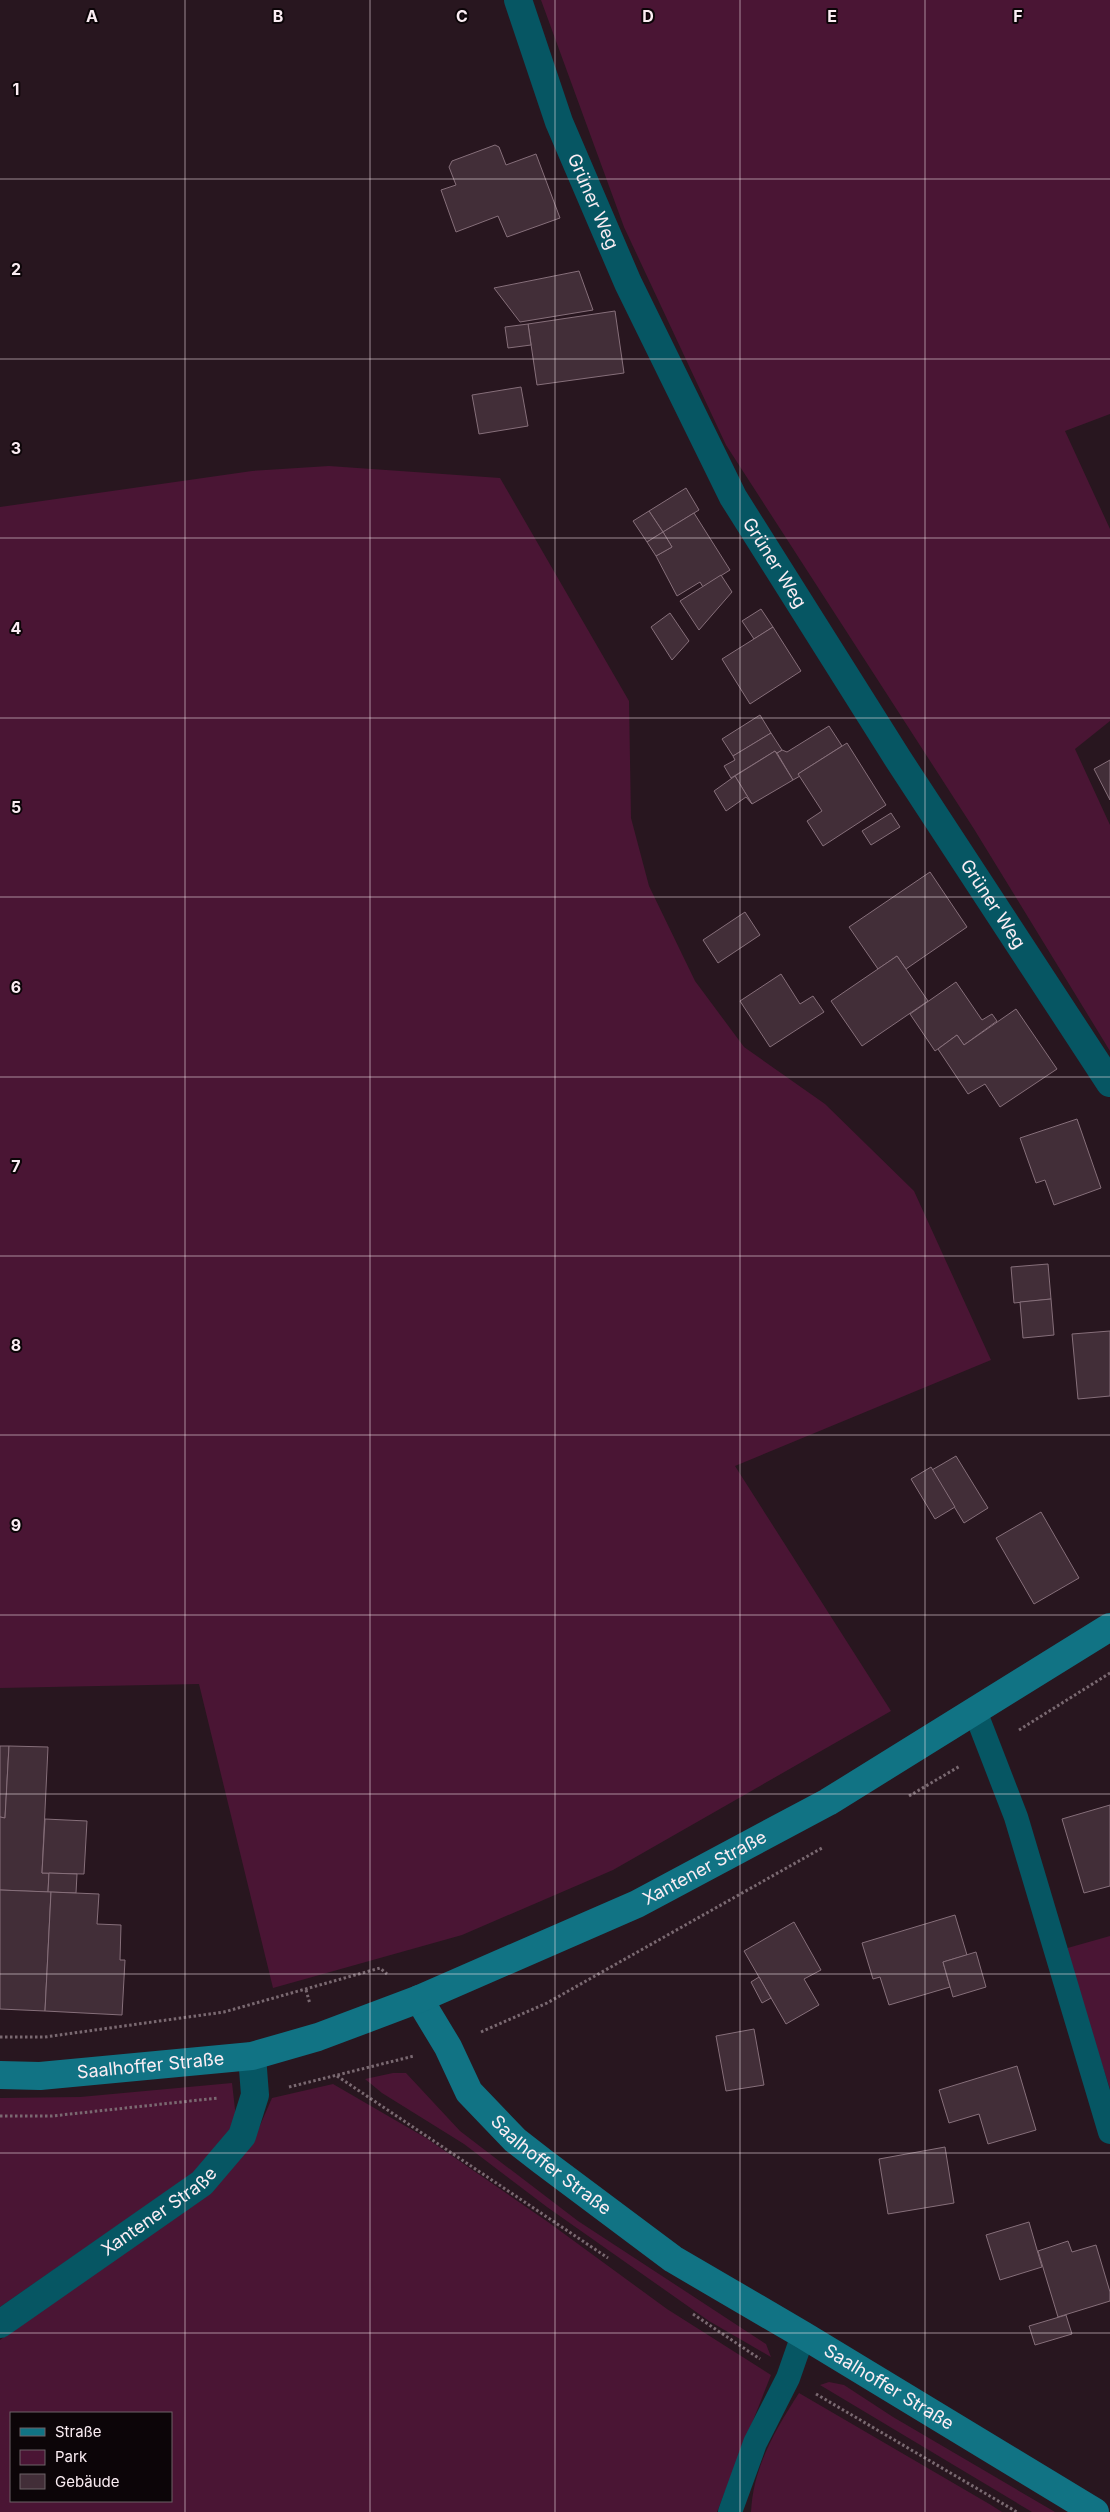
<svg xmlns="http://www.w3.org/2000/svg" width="1110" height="2512" font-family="Inter,sans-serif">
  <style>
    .green { fill: #4a1534; fill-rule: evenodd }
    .building { fill: #422e38; stroke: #866f7a }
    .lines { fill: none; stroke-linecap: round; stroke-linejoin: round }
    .path { stroke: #7a6971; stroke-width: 3; stroke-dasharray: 2.5 2.5; stroke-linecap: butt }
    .lane { stroke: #065663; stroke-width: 24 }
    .street { stroke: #065663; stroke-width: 28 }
    .secondary { stroke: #117384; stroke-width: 28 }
    .grid { fill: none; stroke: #fbedf3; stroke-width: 1; stroke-opacity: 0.55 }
    .labels { text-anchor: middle; stroke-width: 4; stroke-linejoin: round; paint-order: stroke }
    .street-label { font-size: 18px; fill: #fbedf3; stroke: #0c0508 }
    .grid-label { font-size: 16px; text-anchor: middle; font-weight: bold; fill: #fbedf3; stroke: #0c0508; stroke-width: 4; stroke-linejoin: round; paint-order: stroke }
  </style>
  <rect width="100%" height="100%" fill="#28161f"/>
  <g class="green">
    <polygon points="541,0 1110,0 1110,414 1065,431 1110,529 1110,721 1075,749 1110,825 1110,1051 974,829 726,445 624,227"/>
    <polygon points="329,466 500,478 629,701 631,818 649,886 695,981 744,1047 825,1104 914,1191 991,1360 735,1466 891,1711 613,1870 462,1935 273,1988 199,1684 0,1688 0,507 252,471"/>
    <polygon points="1110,1936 1110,2089 1064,1949"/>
    <polygon points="393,2073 406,2073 460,2131 578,2221 766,2344 771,2357 709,2321 547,2207 464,2144 382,2093 365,2079"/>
    <polygon points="232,2083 236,2118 227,2139 205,2165 0,2307 0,2098 80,2097"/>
    <path d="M333,2084L426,2138L548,2222L667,2309L771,2375L717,2512H0V2340L67,2291L251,2146L272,2098ZM11,2413H171V2501H11Z"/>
    <polygon points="829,2382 844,2385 893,2417 1055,2512 1032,2512 820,2385"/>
    <path d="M799,2393L991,2505L1002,2512H751C753,2468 775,2430 799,2393Z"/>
  </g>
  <g class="building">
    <polygon points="495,145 499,147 506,165 536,154 560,218 507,237 498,216 456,232 441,190 456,185 449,167 452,161"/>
    <polygon points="579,271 593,310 520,322 494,288"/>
    <polygon points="615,311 624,373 537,385 528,324"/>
    <polygon points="528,324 531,345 508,348 505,327"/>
    <polygon points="521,387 528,426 479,434 472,395"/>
    <polygon points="686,488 699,510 663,532 649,511"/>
    <polygon points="649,511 663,532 647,542 633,521"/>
    <polygon points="694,513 730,570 703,587 700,582 677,596 656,556 672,547 663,532"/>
    <polygon points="663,532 672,547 656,556 647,542"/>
    <polygon points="721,575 732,592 699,630 680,601"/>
    <polygon points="761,609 773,627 754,639 742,621"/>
    <polygon points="670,613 689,641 672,660 651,627"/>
    <polygon points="773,627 801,671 750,704 722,659"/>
    <polygon points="760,715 771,733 733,756 722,739"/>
    <polygon points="829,726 842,746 798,774 800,776 793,780 777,753 782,750 787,752"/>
    <polygon points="771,733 782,750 777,753 775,751 731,778 724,766 735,760 733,756"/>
    <polygon points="847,743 886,805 823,846 807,821 822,811 798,774"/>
    <polygon points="775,751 793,780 752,804 735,776"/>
    <polygon points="1110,760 1110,800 1094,769"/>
    <polygon points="735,776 752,804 746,797 726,811 714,791"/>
    <polygon points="891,813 900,827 871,845 862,831"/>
    <polygon points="930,872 967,927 906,969 897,956 878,969 849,927"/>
    <polygon points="745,912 760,935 718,963 703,940"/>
    <polygon points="897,956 928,1001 862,1046 831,1001"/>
    <polygon points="781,974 800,1004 813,996 824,1012 770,1047 740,1001"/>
    <polygon points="956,982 982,1020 992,1014 997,1021 964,1045 957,1035 935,1051 910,1014"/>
    <polygon points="1016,1009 1057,1069 1000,1107 985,1084 968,1094 938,1049 957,1035 964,1045"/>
    <polygon points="1077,1119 1101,1188 1054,1205 1045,1180 1036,1183 1020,1138"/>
    <polygon points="1048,1264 1051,1299 1014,1303 1011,1267"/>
    <polygon points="1051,1299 1054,1335 1023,1338 1020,1302"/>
    <polygon points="1110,1331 1110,1396 1078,1399 1072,1334"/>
    <polygon points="956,1456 988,1508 964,1523 932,1470"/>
    <polygon points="931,1467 955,1507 935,1519 911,1479"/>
    <polygon points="1041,1512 1079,1578 1034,1604 996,1538"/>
    <polygon points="0,1746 9,1746 5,1818 0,1817"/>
    <polygon points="9,1746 48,1747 42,1873 49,1873 48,1892 0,1890 0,1817 5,1818"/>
    <polygon points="1110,1805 1110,1886 1084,1893 1062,1819"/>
    <polygon points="45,1819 87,1821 84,1874 42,1873"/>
    <polygon points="49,1873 77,1874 76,1893 48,1892"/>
    <polygon points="0,1890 51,1892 45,2011 0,2009"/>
    <polygon points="51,1892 99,1894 97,1924 121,1925 120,1960 125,1960 122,2015 45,2011"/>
    <polygon points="955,1915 967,1955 943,1962 950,1987 889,2005 880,1977 873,1979 862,1943"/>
    <polygon points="794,1922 821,1970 804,1979 819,2005 786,2024 744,1951"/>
    <polygon points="976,1952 986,1987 953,1997 943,1962"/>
    <polygon points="759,1977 771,1998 762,2003 751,1982"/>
    <polygon points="754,2029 764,2085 726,2091 716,2036"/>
    <polygon points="1017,2066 1036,2130 988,2144 979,2114 949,2123 939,2090"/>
    <polygon points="945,2147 954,2203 888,2214 879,2159"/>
    <polygon points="1029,2222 1042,2267 1000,2280 986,2235"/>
    <polygon points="1068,2241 1072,2252 1096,2245 1110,2292 1110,2301 1058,2317 1038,2251"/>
    <polygon points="1066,2315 1072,2334 1035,2345 1029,2326"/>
  </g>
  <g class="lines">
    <g class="path">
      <polyline points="1019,1730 1110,1673"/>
      <polyline points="909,1796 960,1766"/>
      <polyline points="306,1990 310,2004"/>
      <polyline points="481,2032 547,2003 822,1848"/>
      <polyline points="0,2037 45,2037 224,2012 380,1968 387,1974"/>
      <polyline points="337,2076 608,2258"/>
      <polyline points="289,2087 414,2056"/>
      <polyline points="0,2116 52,2116 218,2098"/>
      <polyline points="693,2314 760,2359"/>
      <polyline points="816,2394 1017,2512"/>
    </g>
    <g class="lane">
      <polyline points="975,1711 1016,1817 1110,2132"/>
      <polyline points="730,2512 755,2443 788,2378 803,2335"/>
    </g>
    <g class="street">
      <path id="s1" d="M518,0L559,122L628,283L733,497L898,759L1110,1083"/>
      <path id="s2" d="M0,2324L202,2183L242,2136L255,2095L252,2056"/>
    </g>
    <g class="secondary">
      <path id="s3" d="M419,1999L448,2047L469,2092L515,2140L542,2161L673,2259L803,2335L1095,2512"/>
      <path id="s4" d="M0,2075L40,2076L252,2056L318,2037L419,1999L637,1904L828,1802L1110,1627"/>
    </g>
  </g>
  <path class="grid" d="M185,0V2512M370,0V2512M555,0V2512M740,0V2512M925,0V2512M0,179H1110M0,359H1110M0,538H1110M0,718H1110M0,897H1110M0,1077H1110M0,1256H1110M0,1435H1110M0,1615H1110M0,1794H1110M0,1974H1110M0,2153H1110M0,2333H1110"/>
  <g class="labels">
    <g class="street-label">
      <text dy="6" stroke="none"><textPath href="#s1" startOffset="215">Grüner Weg</textPath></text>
      <text dy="6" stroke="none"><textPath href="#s1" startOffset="620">Grüner Weg</textPath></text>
      <text dy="6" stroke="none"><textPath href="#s1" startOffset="1025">Grüner Weg</textPath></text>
      <text dy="6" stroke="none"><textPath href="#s4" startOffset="744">Xantener Straße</textPath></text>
      <text dy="6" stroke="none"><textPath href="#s4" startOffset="151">Saalhoffer Straße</textPath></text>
      <text dy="6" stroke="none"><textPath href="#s3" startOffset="216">Saalhoffer Straße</textPath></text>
      <text dy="6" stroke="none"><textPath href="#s2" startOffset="195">Xantener Straße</textPath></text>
      <text dy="6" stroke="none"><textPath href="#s3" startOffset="621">Saalhoffer Straße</textPath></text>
    </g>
  </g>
  <g class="grid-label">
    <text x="92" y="22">A</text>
    <text x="278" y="22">B</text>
    <text x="462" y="22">C</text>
    <text x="648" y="22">D</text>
    <text x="832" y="22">E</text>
    <text x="1018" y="22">F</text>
    <text x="16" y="95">1</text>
    <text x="16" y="275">2</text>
    <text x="16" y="454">3</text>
    <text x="16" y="634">4</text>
    <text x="16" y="813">5</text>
    <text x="16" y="993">6</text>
    <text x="16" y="1172">7</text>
    <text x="16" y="1351">8</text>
    <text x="16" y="1531">9</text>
  </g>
  <rect x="10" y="2412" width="162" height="90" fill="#0c0508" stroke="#6c6266"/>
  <rect x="20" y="2428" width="25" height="8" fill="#117384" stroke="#6c6266"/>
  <text x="55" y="2437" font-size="15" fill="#fbedf3">Straße</text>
  <rect x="20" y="2450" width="25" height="15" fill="#4a1534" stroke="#6c6266"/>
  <text x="55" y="2462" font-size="15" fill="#fbedf3">Park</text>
  <rect x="20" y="2474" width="25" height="15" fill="#422e38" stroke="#6c6266"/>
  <text x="55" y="2487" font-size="15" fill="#fbedf3">Gebäude</text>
</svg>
